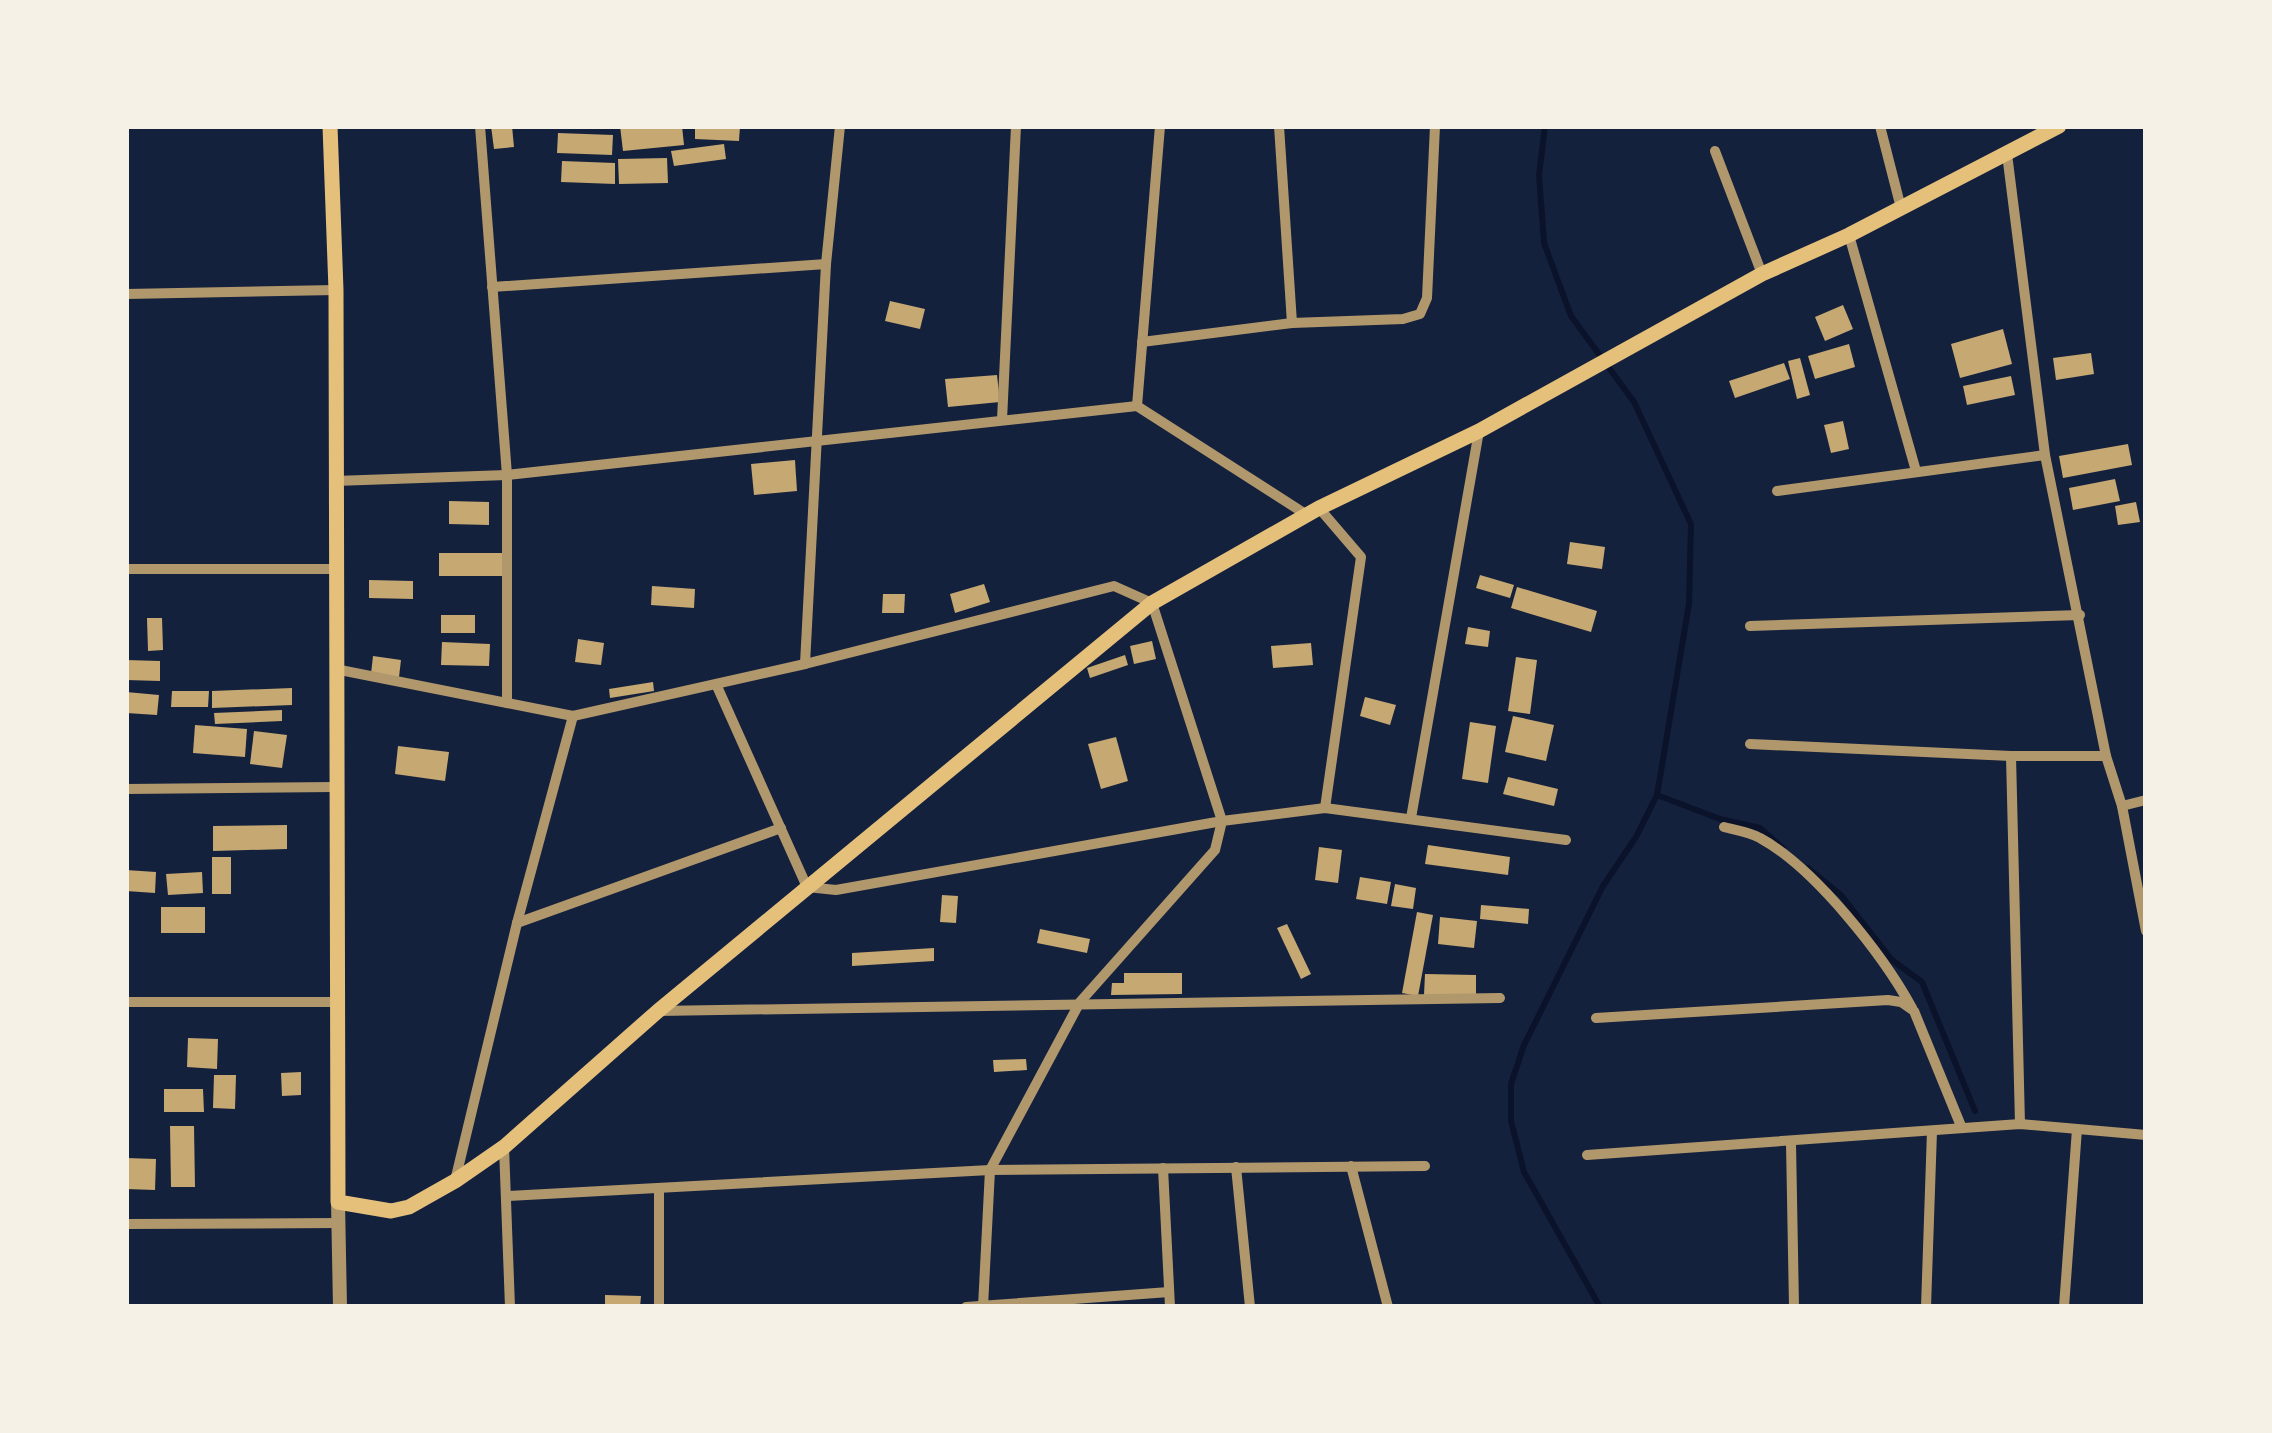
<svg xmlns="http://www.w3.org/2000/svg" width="2272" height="1433" font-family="Figtree,sans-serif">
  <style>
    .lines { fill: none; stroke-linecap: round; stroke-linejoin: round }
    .stream { stroke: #0b132b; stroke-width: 6 }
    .building { fill: #c6a872 }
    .minor { stroke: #b1986c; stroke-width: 10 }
    .tertiary { stroke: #b1986c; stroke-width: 14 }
    .secondary { stroke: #e5c07b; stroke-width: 15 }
  </style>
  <rect width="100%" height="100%" fill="#14213d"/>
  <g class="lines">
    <g class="stream">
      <polyline points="1545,126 1539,175 1544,243 1571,316 1634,402 1691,524 1689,604 1657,795 1636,837 1603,886 1524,1045 1511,1084 1511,1121 1524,1172 1600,1307"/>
      <polyline points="1657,795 1720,819 1760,828 1783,848"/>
      <polyline points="1808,868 1841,895 1892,960 1922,982 1975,1111"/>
    </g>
  </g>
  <g class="building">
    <polygon points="491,126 512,126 514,147 494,149"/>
    <polygon points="620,126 682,126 684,145 623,151"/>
    <polygon points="695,126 740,126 739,141 695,139"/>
    <polygon points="558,133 613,135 612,155 557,153"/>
    <polygon points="724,144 726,159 674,166 671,151"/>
    <polygon points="667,158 668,183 619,184 618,159"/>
    <polygon points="562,161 615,163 615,184 561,182"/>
    <polygon points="890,301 925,309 920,329 885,321"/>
    <polygon points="1843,305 1853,329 1825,341 1815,317"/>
    <polygon points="2003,329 2012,364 1960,378 1951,344"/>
    <polygon points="1849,344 1855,367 1815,379 1808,356"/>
    <polygon points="2091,353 2094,374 2056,380 2053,358"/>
    <polygon points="1800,358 1810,395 1797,399 1788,361"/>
    <polygon points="1784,363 1790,379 1735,398 1729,381"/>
    <polygon points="997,375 1000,402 948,407 945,379"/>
    <polygon points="2011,376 2015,395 1967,405 1963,386"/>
    <polygon points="1843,421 1849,449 1831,453 1824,425"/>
    <polygon points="2128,444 2132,465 2063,478 2059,456"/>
    <polygon points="795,460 797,491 754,495 751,464"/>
    <polygon points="2115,479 2120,501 2073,510 2069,488"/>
    <polygon points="449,501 489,502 489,525 449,524"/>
    <polygon points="2136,502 2140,522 2118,525 2115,506"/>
    <polygon points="1570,542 1605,547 1602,569 1567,564"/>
    <rect x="439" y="553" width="65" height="23"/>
    <polygon points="1480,575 1514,585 1510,598 1476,588"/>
    <polygon points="369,580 413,581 413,599 369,598"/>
    <polygon points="984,584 990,602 955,613 950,594"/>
    <polygon points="652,586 695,589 694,608 651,605"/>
    <polygon points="1517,587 1597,611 1591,632 1511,608"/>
    <polygon points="883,594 905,594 904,613 882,613"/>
    <rect x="441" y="615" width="34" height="18"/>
    <polygon points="147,618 162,618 163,650 148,651"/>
    <polygon points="1468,627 1490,631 1488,647 1465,644"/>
    <polygon points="578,639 604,643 601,665 575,662"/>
    <polygon points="1152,641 1156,659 1134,664 1130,646"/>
    <polygon points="442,642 490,644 489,666 441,665"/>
    <polygon points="1311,643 1313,665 1273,668 1271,646"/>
    <polygon points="1125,655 1128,665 1090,678 1087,668"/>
    <polygon points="373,656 401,660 399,677 371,674"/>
    <polygon points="1516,657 1537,660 1530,714 1508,711"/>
    <polygon points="126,660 160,661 160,681 126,680"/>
    <polygon points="653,682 654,691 610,698 609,689"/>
    <polygon points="292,688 292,705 212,708 212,691"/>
    <polygon points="172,691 209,691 208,707 171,707"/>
    <polygon points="126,692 159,695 157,715 126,713"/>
    <polygon points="1365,697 1396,705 1390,725 1360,716"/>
    <polygon points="282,710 282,721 215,724 214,713"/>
    <polygon points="1513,716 1554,725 1546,761 1505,752"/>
    <polygon points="1470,722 1496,726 1488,783 1462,779"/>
    <polygon points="195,725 247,729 245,757 193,753"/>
    <polygon points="254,731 287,735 282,768 250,764"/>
    <polygon points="1116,737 1128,781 1101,789 1088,744"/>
    <polygon points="398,746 449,752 445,781 395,774"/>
    <polygon points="1508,777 1558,789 1554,806 1503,794"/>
    <polygon points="287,825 287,849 213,851 213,826"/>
    <polygon points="1428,845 1510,857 1508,875 1425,864"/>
    <polygon points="1319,847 1342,850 1338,883 1315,880"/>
    <rect x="212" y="857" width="19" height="37"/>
    <polygon points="126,870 156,872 155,893 126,891"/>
    <polygon points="202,872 203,893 168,895 166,874"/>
    <polygon points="1360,877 1391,882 1387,904 1356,899"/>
    <polygon points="1395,884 1416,888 1413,909 1391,906"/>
    <polygon points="942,895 958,896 956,923 940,922"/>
    <polygon points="1481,905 1529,909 1528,924 1480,919"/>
    <rect x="161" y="907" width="44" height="26"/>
    <polygon points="1417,912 1433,915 1418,996 1402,993"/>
    <polygon points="1440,917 1477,921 1474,948 1438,944"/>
    <polygon points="1287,924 1311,974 1301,979 1277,928"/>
    <polygon points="1040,929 1090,939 1087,953 1037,943"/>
    <polygon points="934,948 934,961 852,966 852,953"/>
    <polygon points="1124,973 1182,973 1182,994 1111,995 1112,983 1124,983"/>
    <polygon points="1425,974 1476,975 1476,997 1424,995"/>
    <polygon points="188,1038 218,1039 217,1069 187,1067"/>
    <polygon points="1026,1059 1027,1070 994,1072 993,1060"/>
    <polygon points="301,1072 301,1095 282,1096 281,1073"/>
    <polygon points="214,1075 236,1075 235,1109 213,1108"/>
    <polygon points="164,1089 203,1089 204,1112 164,1112"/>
    <polygon points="170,1126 194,1126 195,1187 171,1187"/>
    <polygon points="126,1158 156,1159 155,1190 126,1189"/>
    <polygon points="605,1295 641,1296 640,1307 605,1307"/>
  </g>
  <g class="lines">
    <g class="minor">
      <polyline points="480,126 507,475 507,703"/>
      <polyline points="1279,126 1292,323"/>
      <polyline points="1880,126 1901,208"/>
      <polyline points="1715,151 1762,274"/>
      <polyline points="2007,154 2045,455 2106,756 2122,806 2146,931"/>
      <polyline points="1849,235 1916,471"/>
      <polyline points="492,287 826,264"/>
      <polyline points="126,294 336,290"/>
      <polyline points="1142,342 1292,323 1403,319 1420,314 1427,298 1435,126"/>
      <polyline points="1137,406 1160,126"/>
      <polyline points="1002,420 1016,126"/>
      <polyline points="335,481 507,475 1137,406 1307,515"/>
      <polyline points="1777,491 2045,455"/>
      <polyline points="1319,508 1361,557 1325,808"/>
      <polyline points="126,569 335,569"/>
      <polyline points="1750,626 2080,615"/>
      <polyline points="805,664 826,264 840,126"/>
      <polyline points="335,669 573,716 805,664 1114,586 1152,603 1222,821 836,890 807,887 716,684"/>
      <polyline points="1750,744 2011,756 2106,756"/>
      <polyline points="2011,756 2020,1124"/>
      <polyline points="126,789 334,787"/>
      <polyline points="2122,806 2146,800"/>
      <polyline points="1411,818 1479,431"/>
      <path d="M1724,827C1735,830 1750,832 1760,838C1815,868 1883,955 1912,1008"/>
      <polyline points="517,923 781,828"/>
      <polyline points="126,1002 335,1002"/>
      <polyline points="658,1011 1500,998"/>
      <polyline points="1596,1018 1888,1000 1901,1002 1914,1011 1961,1126"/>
      <polyline points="1791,1143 1794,1307"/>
      <polyline points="504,1147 510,1307"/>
      <polyline points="1587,1155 2020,1124 2146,1135"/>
      <polyline points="1351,1166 1388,1307"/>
      <polyline points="1236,1167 1250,1307"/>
      <polyline points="1163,1168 1170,1307"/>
      <polyline points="455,1181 517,923 573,716"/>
      <polyline points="659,1188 659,1307"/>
      <polyline points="508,1196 990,1170 1425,1166"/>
      <polyline points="126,1224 339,1223"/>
      <polyline points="966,1307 1169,1292"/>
      <polyline points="983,1307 990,1170 1080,1002 1215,850 1222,821 1325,808 1566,840"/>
      <polyline points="1926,1307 1932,1131"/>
      <polyline points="2064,1307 2077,1129"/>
    </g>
    <polyline class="tertiary" points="338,1202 340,1307"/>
    <polyline class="secondary" points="330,126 336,290 338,1202 391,1211 409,1207 455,1181 504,1147 658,1011 1152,603 1319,508 1479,431 1762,274 1849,235 2059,126"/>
  </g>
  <rect width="2272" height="1433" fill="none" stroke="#f6f1e7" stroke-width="258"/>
</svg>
